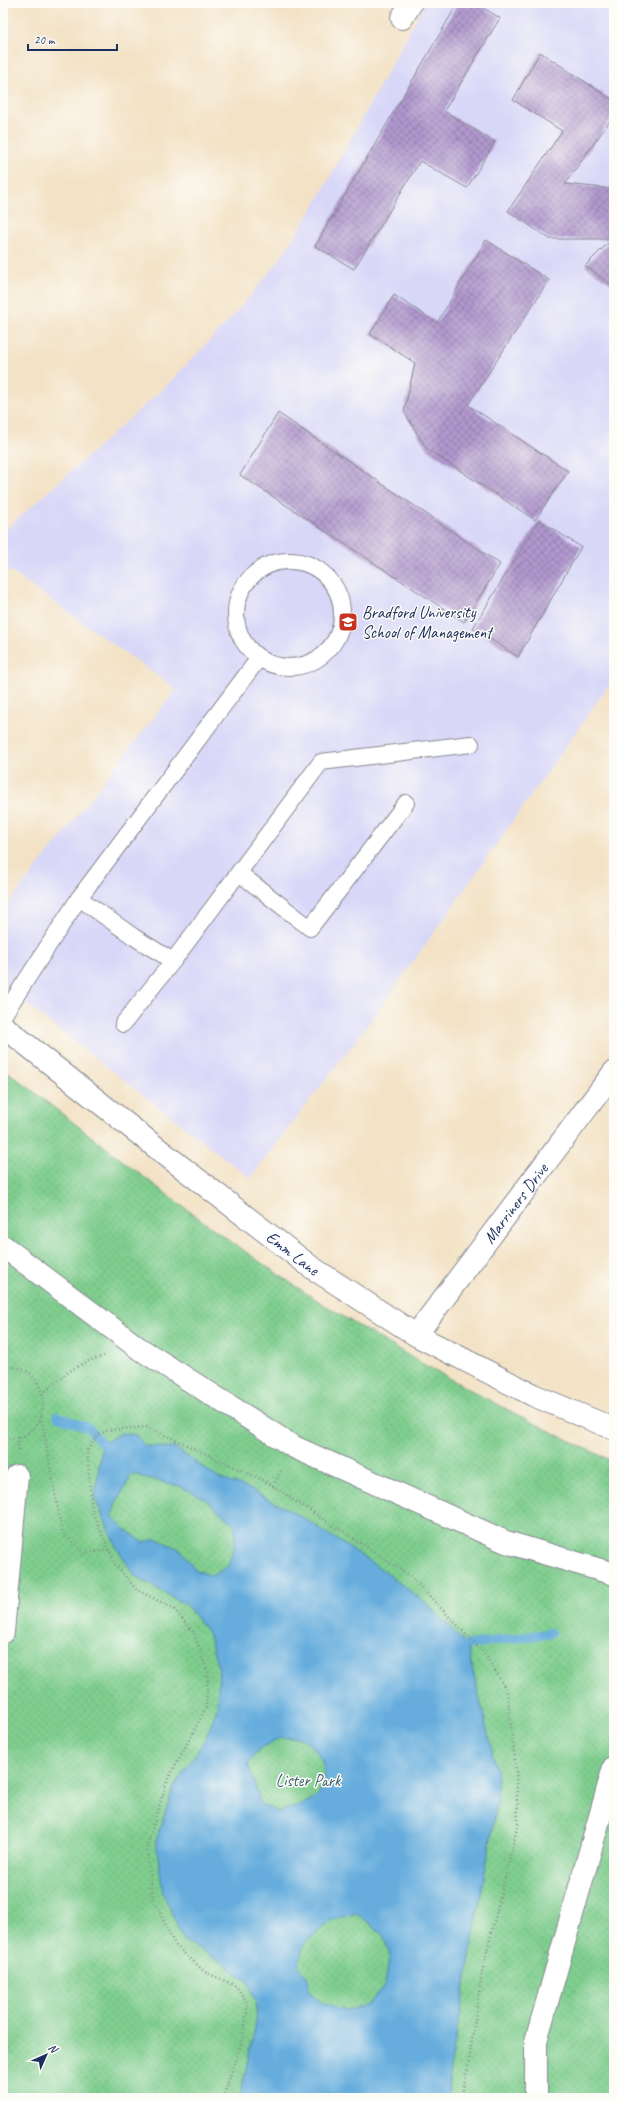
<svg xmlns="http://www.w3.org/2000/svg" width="617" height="2101" font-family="Caveat,sans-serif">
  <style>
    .built { fill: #d8d7f8 }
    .park { fill: url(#park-dots); stroke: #4d7e76 }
    .water { fill: #66addd; stroke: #406e9e; fill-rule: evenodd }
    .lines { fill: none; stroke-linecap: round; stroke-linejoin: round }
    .stream { stroke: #66addd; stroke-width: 9 }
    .building { fill: url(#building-cross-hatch) }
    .lane-casing { stroke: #878892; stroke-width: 18 }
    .street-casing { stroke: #878892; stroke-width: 24 }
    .secondary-casing { stroke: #878892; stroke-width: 24 }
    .path { stroke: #878892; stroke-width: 2.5; stroke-dasharray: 1 3; stroke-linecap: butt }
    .lane { stroke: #fff; stroke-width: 16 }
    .street { stroke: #fff; stroke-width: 22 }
    .secondary { stroke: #fff; stroke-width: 22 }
    .labels { text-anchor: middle; stroke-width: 3; stroke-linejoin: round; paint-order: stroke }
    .poi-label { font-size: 17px; fill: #1b2f5e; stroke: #fdfcf7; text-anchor: start }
    .street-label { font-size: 17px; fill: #1b2f5e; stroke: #fdfcf7 }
    .park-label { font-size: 17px; fill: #395f6c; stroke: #fdfcf7 }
  </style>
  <defs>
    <pattern id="park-dots" width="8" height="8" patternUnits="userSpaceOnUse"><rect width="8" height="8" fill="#7fce8e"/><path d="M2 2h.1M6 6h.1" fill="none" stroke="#6db17d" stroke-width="1.8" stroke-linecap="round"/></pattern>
    <pattern id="building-cross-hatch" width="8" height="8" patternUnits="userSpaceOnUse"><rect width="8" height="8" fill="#b198cd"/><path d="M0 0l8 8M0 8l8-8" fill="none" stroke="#8f7caa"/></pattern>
  </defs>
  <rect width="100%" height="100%" fill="#fdfcf7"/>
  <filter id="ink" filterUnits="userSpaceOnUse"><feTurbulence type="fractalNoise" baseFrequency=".025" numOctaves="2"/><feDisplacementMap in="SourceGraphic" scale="8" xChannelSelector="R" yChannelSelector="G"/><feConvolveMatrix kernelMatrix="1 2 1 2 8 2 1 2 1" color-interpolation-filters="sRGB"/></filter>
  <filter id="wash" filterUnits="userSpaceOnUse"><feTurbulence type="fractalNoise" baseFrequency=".012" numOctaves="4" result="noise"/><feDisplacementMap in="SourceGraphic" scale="16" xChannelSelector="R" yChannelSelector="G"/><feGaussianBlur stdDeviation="0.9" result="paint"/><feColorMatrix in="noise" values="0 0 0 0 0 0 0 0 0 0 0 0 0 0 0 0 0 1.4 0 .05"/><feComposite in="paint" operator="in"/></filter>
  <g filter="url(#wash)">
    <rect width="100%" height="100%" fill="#f3e2c5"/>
    <polygon class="built" points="425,3 614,3 614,678 379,1010 250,1178 3,986 3,911 176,689 3,566 3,532 166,386 234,315 277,263 312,210"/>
    <path class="park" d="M3,1068C117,1156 229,1247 352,1322C437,1374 524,1420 614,1462V2098H3Z"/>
    <path class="water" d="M121,1433L136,1435L145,1446L175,1448L218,1478L248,1488L302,1517L377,1566L426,1603L467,1645L496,1768L498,1798L449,2076L448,2098H240L256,2022L257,2005L248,1982L222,1962L184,1941L163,1893L156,1841L173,1789L206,1738L217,1708L219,1670L208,1632L186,1605L135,1576L116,1546L95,1498L102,1444ZM132,1474L180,1486L206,1499L235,1526V1542L228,1566L212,1576L195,1570L181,1550L157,1539L143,1542L126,1530L112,1516L116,1503ZM280,1738C286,1738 296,1736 302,1739C325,1751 335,1787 309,1802C300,1807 288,1807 279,1812L261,1805L248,1763L260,1748ZM356,1913L382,1933L390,1954L385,1985L368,2005L347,2010L324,2004L308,1991L309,1978L298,1965L304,1944L330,1921Z"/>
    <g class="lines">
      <g class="stream">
        <polyline points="57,1416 89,1428 102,1444"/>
        <polyline points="467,1645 551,1633"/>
      </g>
    </g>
    <g id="blocks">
      <g class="building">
        <polygon points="458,3 475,3 500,18 444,111 495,142 467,188 420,161 354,269 315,246"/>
        <polygon points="540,52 614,101 614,115 565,184 614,189 614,286 585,266 612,239 550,239 508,211 562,131 513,100"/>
        <polygon points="486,240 549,280 468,405 568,471 535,520 427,449 404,412 415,363 370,334 394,295 437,323"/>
        <polygon points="278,413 500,564 464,622 240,475"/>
        <polygon points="539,520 581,547 518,657 473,628"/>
      </g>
    </g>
  </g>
  <g filter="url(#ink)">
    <use href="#blocks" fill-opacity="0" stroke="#878892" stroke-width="1"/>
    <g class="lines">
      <defs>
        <g id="lane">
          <circle cx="289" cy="614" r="53"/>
          <polyline points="239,873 310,928 406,803"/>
          <polyline points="79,898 134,937 173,961 321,762 471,744"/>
          <polyline points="3,1016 79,898 259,658"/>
          <polyline points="123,1024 173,961"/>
        </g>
        <g id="street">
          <polyline points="402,18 411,3"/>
          <polyline points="3,1246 137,1347 294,1447 506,1542 614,1574"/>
          <path id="s1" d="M416,1335L614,1072"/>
          <polyline points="3,1632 17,1476"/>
          <polyline points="536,2098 536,2041 614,1767"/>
        </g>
        <g id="secondary">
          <path id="s2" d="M3,1026L162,1152L311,1267L416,1335L533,1395L614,1429"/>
        </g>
      </defs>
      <use href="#lane" class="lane-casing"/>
      <use href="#street" class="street-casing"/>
      <use href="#secondary" class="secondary-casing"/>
      <g class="path">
        <path d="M3,1367C58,1361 54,1447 3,1438"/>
        <path d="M43,1394C61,1376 79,1362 104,1356"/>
        <polyline points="41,1416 62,1532 84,1553 109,1550"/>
        <polyline points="18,1450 18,1437"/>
        <polyline points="273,1486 281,1471"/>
        <polyline points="223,2098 243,2037 248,2004 236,1986 205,1972 175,1945 153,1899 147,1846 167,1781 206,1708 208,1673 194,1633 173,1608 137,1590 115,1564 92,1511 87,1450 98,1435 108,1430 147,1427 265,1481 409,1575 485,1654 507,1691 516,1770 518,1824 482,1972 468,2067 461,2098"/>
      </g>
      <use href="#lane" class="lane"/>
      <use href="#street" class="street"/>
      <use href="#secondary" class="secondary"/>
    </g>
  </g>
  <defs>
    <symbol id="university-square" viewBox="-11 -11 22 22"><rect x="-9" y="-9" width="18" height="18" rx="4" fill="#c8321e" stroke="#fdfcf7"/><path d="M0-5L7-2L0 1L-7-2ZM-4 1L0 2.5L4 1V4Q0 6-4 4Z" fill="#fff"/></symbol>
  </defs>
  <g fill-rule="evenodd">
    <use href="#university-square" x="337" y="611" width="22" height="22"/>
  </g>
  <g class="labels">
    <g class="poi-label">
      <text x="362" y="618">Bradford University<tspan x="362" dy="20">School of Management</tspan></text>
    </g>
    <g class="street-label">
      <text dy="6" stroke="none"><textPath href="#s1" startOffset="165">Marriners Drive</textPath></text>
      <text dy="6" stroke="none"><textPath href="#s2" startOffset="368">Emm Lane</textPath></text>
    </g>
    <g class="park-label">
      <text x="308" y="1786">Lister Park</text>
    </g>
  </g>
  <rect width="617" height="2101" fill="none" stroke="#fdfcf7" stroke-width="16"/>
  <g transform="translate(46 2055) rotate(45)" stroke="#fdfcf7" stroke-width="3" paint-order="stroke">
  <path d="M0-3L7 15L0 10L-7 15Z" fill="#1b2f5e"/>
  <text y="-6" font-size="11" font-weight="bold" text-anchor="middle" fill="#1b2f5e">N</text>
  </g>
  <path d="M28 44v6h89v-6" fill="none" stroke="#1b2f5e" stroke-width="2"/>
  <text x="34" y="44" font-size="12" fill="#1b2f5e" stroke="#fdfcf7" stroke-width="3" paint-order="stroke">20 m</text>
</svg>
